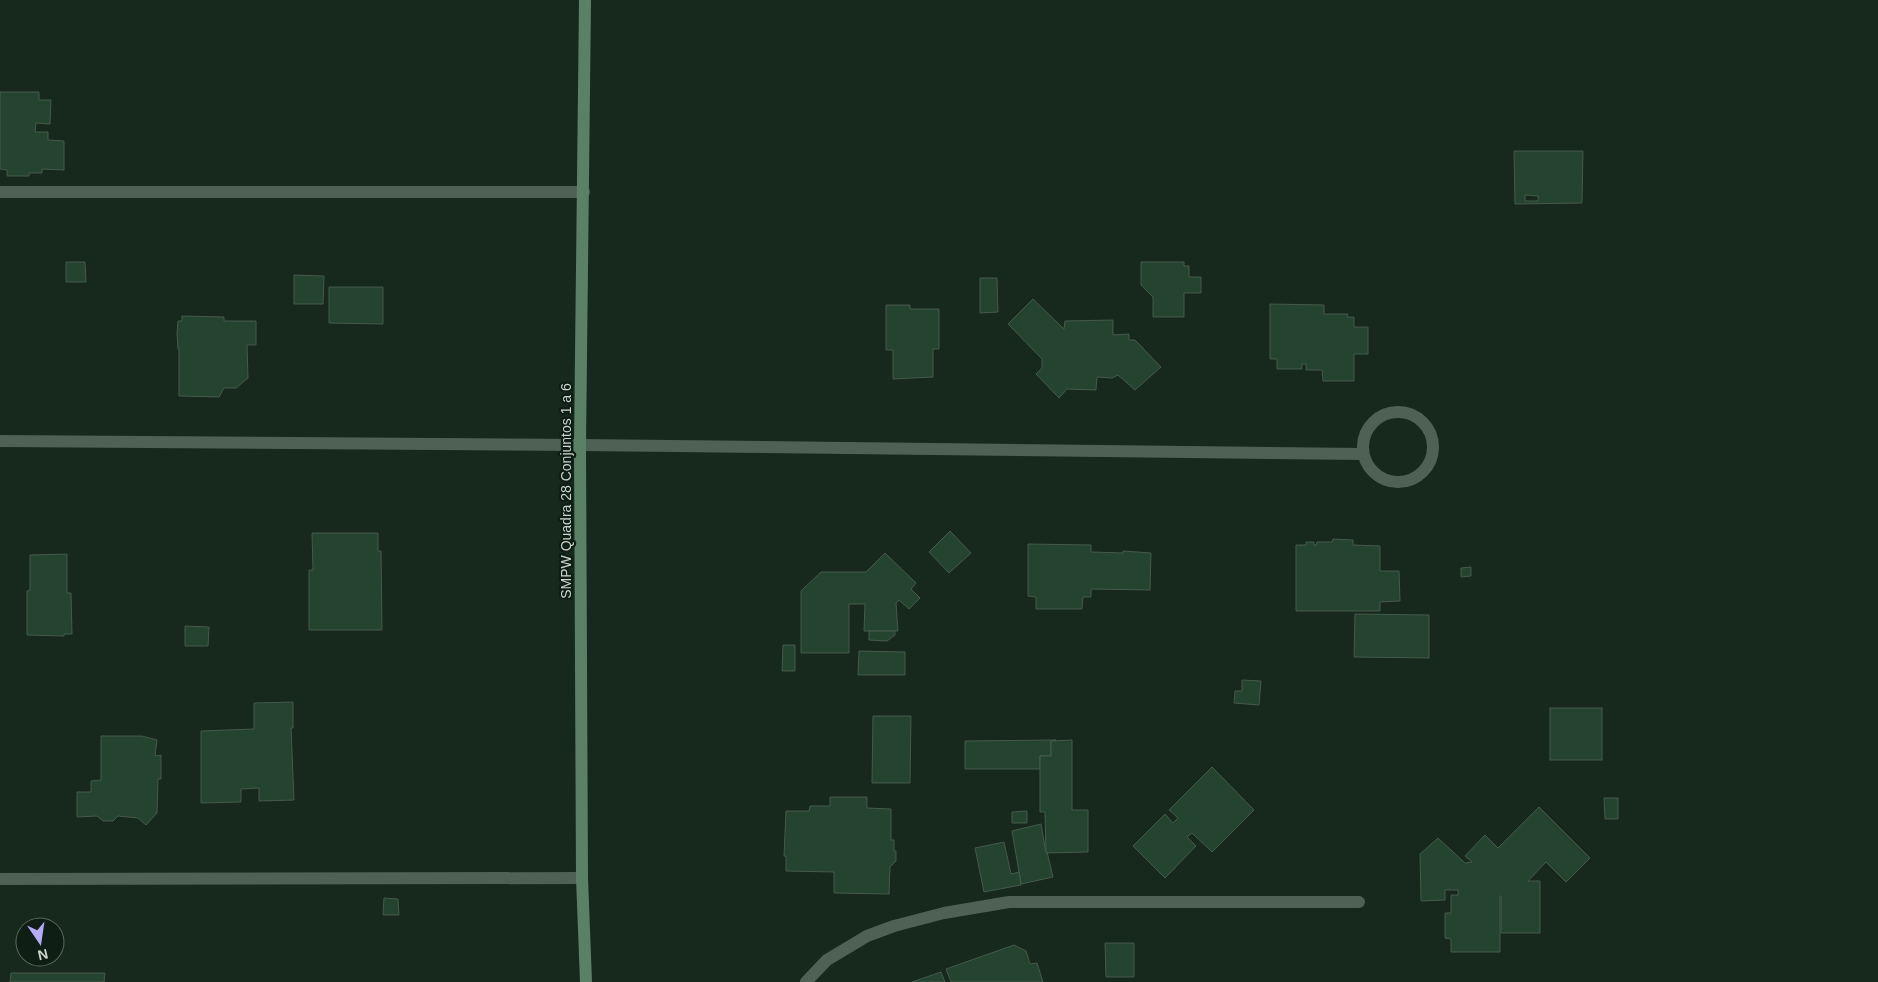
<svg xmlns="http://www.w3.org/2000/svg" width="1878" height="982" font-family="Helvetica,sans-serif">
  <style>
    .building { fill: #25442f; stroke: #46594c; fill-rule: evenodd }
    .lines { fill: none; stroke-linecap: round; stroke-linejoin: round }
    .street { stroke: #4f6154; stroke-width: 12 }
    .secondary { stroke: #5a8066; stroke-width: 12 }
    .labels { text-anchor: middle; stroke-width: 4.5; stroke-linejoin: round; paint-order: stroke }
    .street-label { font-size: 14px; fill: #cbd5ce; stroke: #0e1e14 }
  </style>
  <rect width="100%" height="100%" fill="#17281d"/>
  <g class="building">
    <polygon points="0,92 39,92 39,100 51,100 50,124 36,123 35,132 48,132 48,140 64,141 64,170 42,169 42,173 29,173 29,176 7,176 7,170 0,169"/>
    <path d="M1514,151H1583L1582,203L1515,204ZM1525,195L1538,196V201H1525Z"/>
    <polygon points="66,262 85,262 86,282 66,282"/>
    <polygon points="1141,262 1184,262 1184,266 1189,266 1189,277 1201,277 1201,293 1184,293 1184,317 1153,317 1153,297 1141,285"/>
    <polygon points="294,275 324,276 323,304 294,304"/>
    <polygon points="980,278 997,278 998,312 980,313"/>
    <polygon points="329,287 383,287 383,324 329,323"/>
    <polygon points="1033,299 1064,329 1065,321 1113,320 1113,335 1129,334 1129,340 1135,340 1161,367 1135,390 1118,375 1112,378 1097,377 1096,390 1067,389 1059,398 1036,374 1042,368 1042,359 1008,324"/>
    <polygon points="1270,304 1324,305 1324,314 1348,314 1347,317 1354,317 1354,327 1368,327 1368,354 1354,354 1354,381 1323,381 1322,370 1306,370 1306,364 1302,364 1302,369 1277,369 1277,359 1270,359"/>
    <polygon points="886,305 910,305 910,309 939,309 939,349 933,349 933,377 893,379 893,350 886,350"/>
    <polygon points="182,316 224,317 224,321 256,321 256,345 247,345 248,378 236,388 224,388 219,397 179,396 179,349 178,349 177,333 178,321 182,321"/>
    <polygon points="950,531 971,553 949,573 929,552"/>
    <polygon points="312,533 378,533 378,551 381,551 382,630 309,630 309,570 313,570"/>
    <polygon points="1333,539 1353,540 1353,545 1380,546 1380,571 1399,571 1400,601 1380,602 1380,611 1296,611 1296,545 1306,545 1306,542 1314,542 1314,545 1316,545 1317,542 1332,542"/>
    <polygon points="1028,544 1091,545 1091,552 1123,553 1123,551 1151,553 1150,590 1091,589 1091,597 1083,597 1082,609 1036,609 1036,597 1028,596"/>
    <polygon points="885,553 916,583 911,589 920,598 909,609 899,600 896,603 898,631 864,631 865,604 849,604 849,653 801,653 801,591 821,572 866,572"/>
    <polygon points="67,554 67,593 71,593 72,634 64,634 64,636 27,635 27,591 30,590 30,555"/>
    <polygon points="1471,567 1471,576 1461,577 1461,568"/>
    <polygon points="1355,614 1429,615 1429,658 1354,657"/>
    <polygon points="185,626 209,627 208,646 185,646"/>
    <polygon points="869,631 895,631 895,635 887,641 869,640"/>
    <polygon points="783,645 795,645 795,671 782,671"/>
    <polygon points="859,651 905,652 905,675 858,675"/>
    <polygon points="1242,680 1261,681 1259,705 1234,703 1235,691 1242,691"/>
    <polygon points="293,702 293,728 291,728 294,800 259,801 259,788 241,789 241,802 201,803 201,731 254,729 254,703"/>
    <rect x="1550" y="708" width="52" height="52"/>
    <polygon points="873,716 911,716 910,783 872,783"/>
    <polygon points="101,736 142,736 157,740 155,756 161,755 161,779 158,779 157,813 146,825 138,818 118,816 113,821 103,821 97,816 77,817 77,792 91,792 91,781 101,780"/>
    <polygon points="1056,740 1051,741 1051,756 1040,756 1040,769 965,769 965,741"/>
    <polygon points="1072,740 1072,810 1088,810 1088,852 1046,853 1045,812 1040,812 1040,756 1051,756 1051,741"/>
    <polygon points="1212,767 1254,810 1212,852 1192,833 1187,837 1196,846 1165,878 1133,846 1165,814 1173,823 1178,818 1169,810"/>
    <polygon points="830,797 867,797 867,808 891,809 891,840 894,840 894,851 896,851 896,861 890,867 889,894 834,893 834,872 786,871 786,856 784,856 786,811 809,811 810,806 830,806"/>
    <polygon points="1604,798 1618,798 1618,819 1605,819"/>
    <polygon points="1539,807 1590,858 1566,882 1546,862 1528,881 1540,881 1540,933 1501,933 1501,896 1500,896 1500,952 1451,952 1451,939 1445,938 1445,913 1451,913 1451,895 1458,895 1458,890 1445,890 1445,900 1421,901 1420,854 1438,838 1465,863 1472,862 1465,856 1485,835 1498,848"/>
    <polygon points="1027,811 1027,823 1012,823 1012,812"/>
    <polygon points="1041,824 1046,853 1047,852 1053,877 1021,884 1012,831"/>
    <polygon points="1004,842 1011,874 1019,872 1021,885 984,892 975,848"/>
    <polygon points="384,898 398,899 399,915 383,915"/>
    <polygon points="1105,943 1134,943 1134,977 1106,977"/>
    <polygon points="1014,945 1026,951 1030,964 1037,963 1043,982 951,982 946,969"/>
    <polygon points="941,972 945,982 912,982"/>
    <polygon points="11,973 105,973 104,982 10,982"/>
  </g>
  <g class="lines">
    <g class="street">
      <polyline points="0,192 584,192"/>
      <circle cx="1398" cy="447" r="35"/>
      <polyline points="0,441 580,445 1362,454"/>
      <polyline points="0,879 582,878"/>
      <polyline points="806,982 827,960 867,936 894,926 944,913 1009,902 1359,902"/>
    </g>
    <polyline class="secondary" points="585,0 580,445 582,878 586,982"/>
  </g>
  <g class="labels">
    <g class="street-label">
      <text transform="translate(566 491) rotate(-90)" y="5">SMPW Quadra 28 Conjuntos 1 a 6</text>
    </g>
  </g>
  <g transform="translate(40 942) rotate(167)"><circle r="24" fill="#0e1e14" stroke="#5a675e"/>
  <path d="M0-4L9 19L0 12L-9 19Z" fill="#b6abf8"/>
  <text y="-8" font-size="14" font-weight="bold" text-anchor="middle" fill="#cbd5ce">N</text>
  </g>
</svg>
